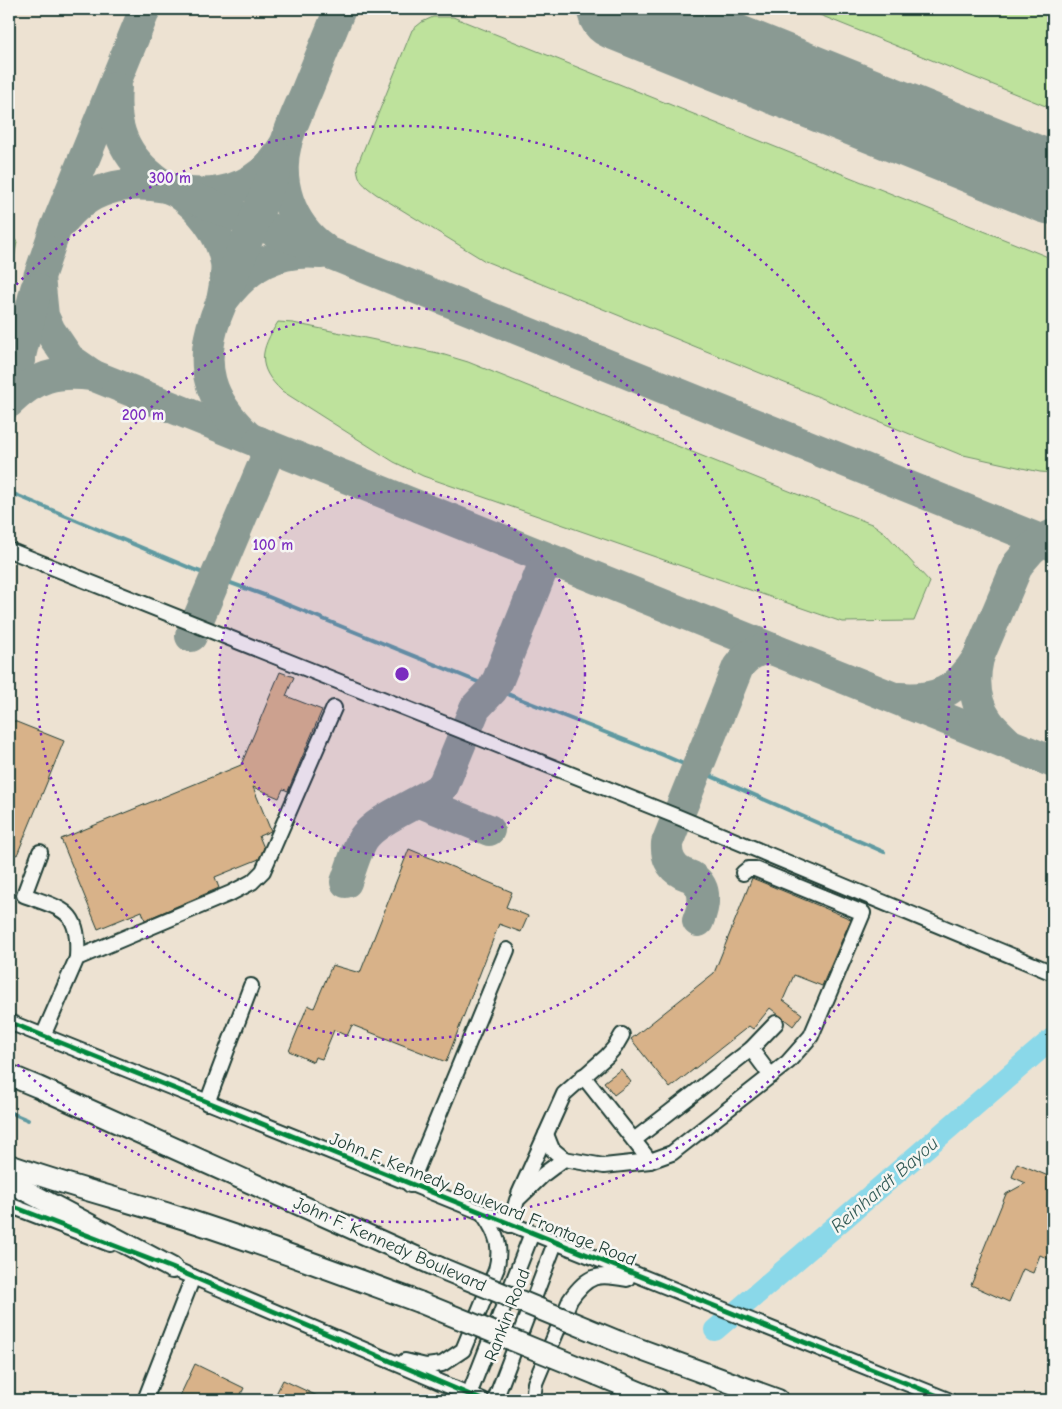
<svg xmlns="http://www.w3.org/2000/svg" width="1062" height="1409" font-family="'Comic Neue',sans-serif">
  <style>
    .built { fill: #ede2d2 }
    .green { fill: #bee29c; stroke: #6e9068 }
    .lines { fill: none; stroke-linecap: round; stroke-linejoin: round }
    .stream { stroke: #5f9aa1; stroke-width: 4 }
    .river { stroke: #8ad8e9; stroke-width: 22 }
    .taxiway { stroke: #8a9a93; stroke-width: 32 }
    .runway { stroke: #8a9a93; stroke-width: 82 }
    .building { fill: #d8b289; stroke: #1f3d34 }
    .minor-casing { stroke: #1f3d34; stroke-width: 18 }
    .highway-casing { stroke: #1f3d34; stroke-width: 24 }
    .minor { stroke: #f6f6f2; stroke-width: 14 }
    .highway { stroke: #f6f6f2; stroke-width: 20 }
    .highway-bridge-casing { stroke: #1f3d34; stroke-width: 24; stroke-linecap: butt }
    .highway-bridge { stroke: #f6f6f2; stroke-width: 20 }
    .cycleway-casing { stroke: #f6f6f2; stroke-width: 8 }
    .cycleway { stroke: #00873e; stroke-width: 5 }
    .ring { fill: none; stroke: #7b2cbf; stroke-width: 2.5; stroke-dasharray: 2.5 5 }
    .labels { text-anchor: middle; stroke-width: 5; stroke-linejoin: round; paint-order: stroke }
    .street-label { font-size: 18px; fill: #1f3d34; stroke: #f6f6f2 }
    .water-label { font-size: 19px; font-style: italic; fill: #345c58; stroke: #f6f6f2 }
    .centre { fill: #7b2cbf; stroke: #f6f6f2; stroke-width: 2.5 }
    .ring-label { font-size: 15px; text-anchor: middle; font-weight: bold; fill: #7b2cbf; stroke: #f6f6f2; stroke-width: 5; stroke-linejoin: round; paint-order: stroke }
  </style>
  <rect width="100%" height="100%" fill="#f6f6f2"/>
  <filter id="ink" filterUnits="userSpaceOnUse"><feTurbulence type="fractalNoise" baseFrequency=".02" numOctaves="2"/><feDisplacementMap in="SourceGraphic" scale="10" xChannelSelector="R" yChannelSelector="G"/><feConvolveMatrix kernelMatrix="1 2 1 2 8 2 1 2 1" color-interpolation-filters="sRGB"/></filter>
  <g filter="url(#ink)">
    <rect class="built" x="9" y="9" width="1044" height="1391"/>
    <g class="green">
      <polygon points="805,9 1053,9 1053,109"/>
      <path d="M433,17H453L1053,259V473L1040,472L959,454L485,261L376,194C364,185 358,182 357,166L412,30L422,22Z"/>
      <polygon points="9,232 17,242 9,286"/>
      <path d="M278,322L293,323L438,353L468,362L874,525L885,533L930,582L914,621L842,622L423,476L394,462L282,391C256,367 260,350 278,322Z"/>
    </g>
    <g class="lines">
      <g class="stream">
        <polyline points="9,492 195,570 264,595 515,697 663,755 884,852"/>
        <polyline points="9,1112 28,1120"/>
      </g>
      <polyline class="river" points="715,1330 1053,1038"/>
      <g class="taxiway">
        <polyline points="145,9 55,230 39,277 43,316 50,331 69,359 92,375 1053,762"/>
        <path d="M286,143C279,154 272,165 262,173C238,193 205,197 176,191C201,208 220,232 226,262C228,274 224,289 222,301C248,266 276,249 321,253"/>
        <polyline points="166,187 1053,545"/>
        <path d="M61,223C88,187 124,180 166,187C128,163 112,133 116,87"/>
        <path d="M323,248C290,224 276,182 286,143C291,125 300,107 307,90C318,63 329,36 340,9"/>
        <polyline points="9,402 36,289"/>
        <path d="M9,402C36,376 55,371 92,375"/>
        <path d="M247,436C209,400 198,365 216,316L280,158"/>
        <path d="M191,636L265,461C266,453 264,449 259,442"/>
        <path d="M899,698C938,701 957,691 978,658"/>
        <path d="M1007,742C1001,736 993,729 988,722C974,703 973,680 978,658L1018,564L1031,549L1042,540L1053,535"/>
        <polyline points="420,802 489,830"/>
        <path d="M346,882C351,869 356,850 363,839C377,818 421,803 443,786L475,708L492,690L498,680L541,572C546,565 550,564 559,563"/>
        <path d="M698,921C704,906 708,889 693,878C690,875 685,875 682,873C670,867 666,856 667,843L738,667C747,654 758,649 773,649"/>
      </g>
      <polyline class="runway" points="618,9 1053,184"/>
    </g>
    <g class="building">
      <polygon points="280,672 294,677 286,696 322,710 288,791 283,789 279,798 253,787 271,831 259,836 264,848 259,859 215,877 219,888 145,920 142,911 98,929 61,839 241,765"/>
      <polygon points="9,719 64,741 17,855 9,852"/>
      <polygon points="409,849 512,892 506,907 528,916 521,932 499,924 446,1062 352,1025 347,1036 334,1030 322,1059 315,1057 313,1062 289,1051 308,1005 314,1008 332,965 360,973"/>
      <polygon points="752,878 851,919 822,986 794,975 783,1000 802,1014 793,1026 770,1008 753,1029 749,1026 670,1088 631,1039 714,973"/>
      <polygon points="621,1069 631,1082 614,1095 604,1082"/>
      <polygon points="1017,1163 1053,1178 1053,1261 1040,1255 1033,1273 1023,1269 1009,1302 971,1285 984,1254 982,1253 1006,1194 1026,1183 1012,1177"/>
      <polygon points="195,1364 244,1388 238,1400 178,1400"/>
      <polygon points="283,1380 326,1400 273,1400"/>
    </g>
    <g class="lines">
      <defs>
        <g id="minor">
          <polyline points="9,550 678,817 1053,973"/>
          <path d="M40,852L24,895C64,910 80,909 77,958"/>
          <polyline points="9,1022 948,1400"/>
          <polyline points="43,1036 77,958 231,893 252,882 263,871 334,708"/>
          <polyline points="751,1049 771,1076"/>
          <polyline points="583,1076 650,1161"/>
          <polyline points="207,1103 251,986"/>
          <polyline points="546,1134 552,1149 564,1159"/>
          <polyline points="634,1140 751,1049 776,1023"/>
          <polyline points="410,1185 507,950"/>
          <polyline points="519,1194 564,1094 607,1056 615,1047 622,1035"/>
          <polyline points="9,1205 110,1244"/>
          <polyline points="510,1225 517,1200 544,1174 564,1159 604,1166 650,1161 672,1153 788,1062 811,1036 863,913 755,869 748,869 743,873"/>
          <polyline points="165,1265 482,1400"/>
          <path d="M405,1361L426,1366L442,1364L463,1350L496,1270C502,1247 497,1234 484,1215"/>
          <polyline points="145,1400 193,1277"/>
          <polyline points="467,1400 532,1233"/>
          <polyline points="495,1400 555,1243"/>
          <path d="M533,1400L535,1383L570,1300C588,1274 598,1273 627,1279"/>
        </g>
        <g id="highway">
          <polyline points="9,1075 38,1087 438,1267"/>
          <path d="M9,1165C62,1184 117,1198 172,1215C255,1241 337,1272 419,1302"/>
          <polyline points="9,1182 172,1268"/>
          <polyline points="617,1341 778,1400"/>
          <polyline points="598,1375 658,1400"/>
        </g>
      </defs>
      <use href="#minor" class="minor-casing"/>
      <use href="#highway" class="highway-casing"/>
      <use href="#minor" class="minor"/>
      <use href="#highway" class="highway"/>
      <defs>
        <g id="highway-bridge">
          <polyline points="438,1267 617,1341"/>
          <polyline points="419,1302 598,1375"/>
        </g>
      </defs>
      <use href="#highway-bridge" class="highway-bridge-casing"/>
      <use href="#highway-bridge" class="highway-bridge"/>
      <defs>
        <g id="cycleway">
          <polyline points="9,1022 948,1400"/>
          <polyline points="9,1205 172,1268 482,1400"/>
        </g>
      </defs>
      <use href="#cycleway" class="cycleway-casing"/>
      <use href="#cycleway" class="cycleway"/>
    </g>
  </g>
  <circle cx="402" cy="674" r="183" fill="#7b2cbf" fill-opacity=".12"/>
  <g class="ring">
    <circle cx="402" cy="674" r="183"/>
    <circle cx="402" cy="674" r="366"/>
    <path d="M11 290A548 548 0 1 1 11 1058"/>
  </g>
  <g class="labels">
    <g class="street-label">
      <text transform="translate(483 1199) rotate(22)" y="6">John F. Kennedy Boulevard Frontage Road</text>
      <text transform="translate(390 1244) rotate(24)" y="6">John F. Kennedy Boulevard</text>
      <text transform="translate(507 1315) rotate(-69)" y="6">Rankin Road</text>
    </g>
    <g class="water-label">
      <text transform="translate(884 1184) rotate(-41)" y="7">Reinhardt Bayou</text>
    </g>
  </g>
  <circle cx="402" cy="674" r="8" class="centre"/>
  <g class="ring-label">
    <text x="170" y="183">300 m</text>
    <text x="143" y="420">200 m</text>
    <text x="273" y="550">100 m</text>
  </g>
  <rect width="1062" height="1409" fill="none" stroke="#f6f6f2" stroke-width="30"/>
  <rect x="15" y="15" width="1032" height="1379" fill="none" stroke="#1f3d34" stroke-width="2" filter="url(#ink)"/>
</svg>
